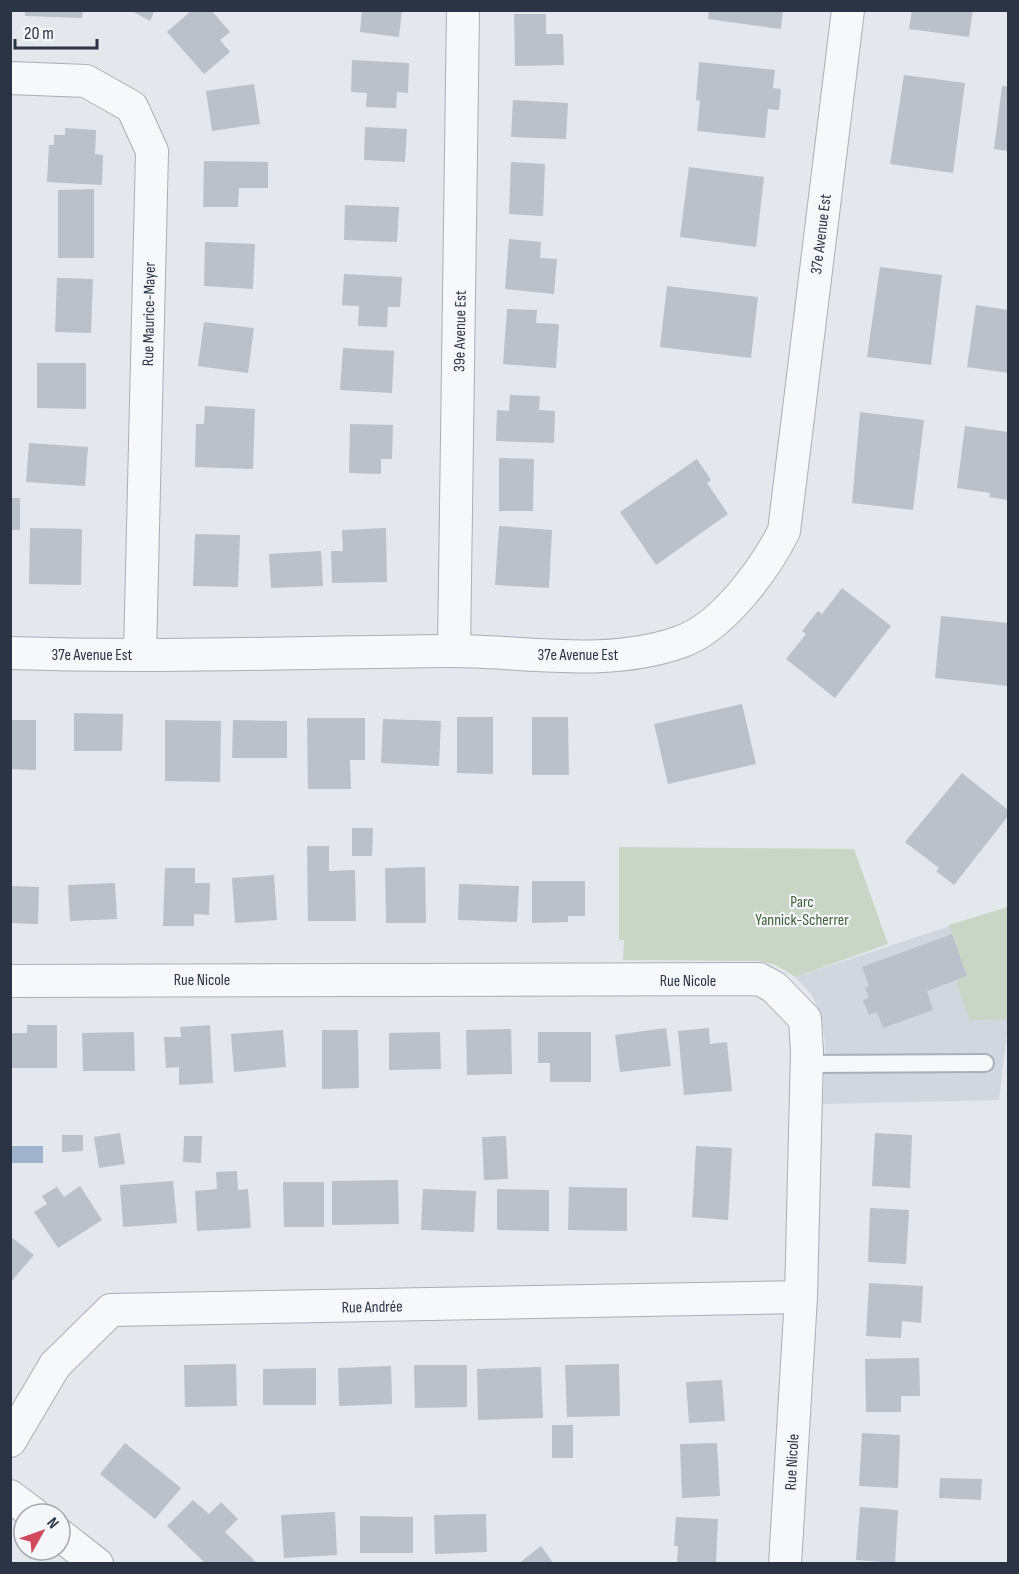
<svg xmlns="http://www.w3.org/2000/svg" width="1019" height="1574" font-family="'Sofia Sans Condensed',sans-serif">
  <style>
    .built { fill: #d2d6de }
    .green { fill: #c9d6c5 }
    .water { fill: #9fb4cc }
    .building { fill: #bbc0ca }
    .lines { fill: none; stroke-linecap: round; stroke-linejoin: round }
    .service-casing { stroke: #a9aeb7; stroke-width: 20 }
    .minor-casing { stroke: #a9aeb7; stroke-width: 34 }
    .service { stroke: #f7f8fa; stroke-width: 16 }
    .minor { stroke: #f7f8fa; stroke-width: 32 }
    .labels { text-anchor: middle; stroke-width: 4.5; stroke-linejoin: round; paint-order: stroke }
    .street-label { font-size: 16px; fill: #2b3445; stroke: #f4f6f9 }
    .park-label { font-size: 16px; fill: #3f6138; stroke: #f4f6f9 }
  </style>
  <rect width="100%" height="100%" fill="#e4e7ec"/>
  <polygon class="built" points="1008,907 1008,1025 999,1100 823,1104 825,1044 822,1019 812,995 795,977"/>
  <g class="green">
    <polygon points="619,847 854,849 888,944 795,977 776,965 759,961 623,960 624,940 619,940"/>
    <polygon points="1008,907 1008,1019 970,1020 956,981 967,976 949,925"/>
  </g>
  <rect class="water" x="11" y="1146" width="32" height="17"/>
  <g class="building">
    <polygon points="25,10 83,10 82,18 25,16"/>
    <polygon points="130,10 155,10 150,21"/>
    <polygon points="192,10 211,10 230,32 220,40 230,52 204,74 167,32"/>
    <polygon points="362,10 402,10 399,37 360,32"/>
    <polygon points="709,10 783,10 781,29 708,19"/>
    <polygon points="912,10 973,10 969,37 909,29"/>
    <polygon points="514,14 546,14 546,34 563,34 564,65 515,66"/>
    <polygon points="352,60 409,63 408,93 397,92 396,108 366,107 367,93 351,92"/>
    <polygon points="699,62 775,70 773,88 781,89 779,110 768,109 765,138 697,131 700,101 696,100"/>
    <polygon points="904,75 965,83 953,173 890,164"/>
    <polygon points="254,84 260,124 212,131 206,91"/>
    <polygon points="1002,86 1008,87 1008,151 994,149"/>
    <polygon points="513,100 568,103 566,139 511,137"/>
    <polygon points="365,127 407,129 405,162 364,160"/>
    <polygon points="65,128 96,130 95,154 103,155 102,185 47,182 49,145 54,145 54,135 65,135"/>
    <polygon points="204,161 268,162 268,188 239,188 238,207 203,207"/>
    <polygon points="511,162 545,164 543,216 509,214"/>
    <polygon points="689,167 764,177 756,247 680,237"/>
    <polygon points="94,189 94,258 58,258 58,190"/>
    <polygon points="345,205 399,207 397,242 344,240"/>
    <polygon points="509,239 541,242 540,258 557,259 554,294 505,289"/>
    <polygon points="205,242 255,244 253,289 204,286"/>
    <polygon points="880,267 942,275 931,365 867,357"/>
    <polygon points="344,274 402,277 400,307 388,307 387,327 358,326 359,306 342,305"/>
    <polygon points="57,278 93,279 91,333 55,332"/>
    <polygon points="667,286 758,297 751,358 660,347"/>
    <polygon points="976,305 1008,310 1008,373 967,367"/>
    <polygon points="507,309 537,310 536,323 559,324 556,368 503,364"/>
    <polygon points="204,322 254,328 248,373 198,366"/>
    <polygon points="343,348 394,351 392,393 340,390"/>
    <polygon points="37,363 86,363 86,409 37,408"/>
    <polygon points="510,395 540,396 539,410 555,411 554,443 496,441 497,410 509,411"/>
    <polygon points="205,406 255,409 253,469 195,467 196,424 204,424"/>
    <polygon points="860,412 924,420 913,510 852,503"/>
    <polygon points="350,424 393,425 392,459 381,459 381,474 349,473"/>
    <polygon points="965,426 1008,432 1008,500 989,497 990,493 957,488"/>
    <polygon points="29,443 88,447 85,486 26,482"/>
    <polygon points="499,458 534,459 533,511 499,511"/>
    <polygon points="697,459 711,480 707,483 728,514 656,565 620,512"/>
    <rect x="10" y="498" width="10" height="32"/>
    <polygon points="499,526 552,530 549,588 495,585"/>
    <polygon points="30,528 82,529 81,585 29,584"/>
    <polygon points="386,528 387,582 332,583 331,551 343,551 342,530"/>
    <polygon points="195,534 240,535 238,587 193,586"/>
    <polygon points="321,551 323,586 271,588 269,554"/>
    <polygon points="842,588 891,626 835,698 786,659 806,634 802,631 818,611 822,614"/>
    <polygon points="941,616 1008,623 1008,686 935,678"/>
    <polygon points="742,704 756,764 668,784 654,724"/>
    <polygon points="74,713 123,714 122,751 74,751"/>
    <polygon points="457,717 493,717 493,774 457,773"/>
    <polygon points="532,717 568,717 569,775 532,775"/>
    <polygon points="307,718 365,718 365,760 350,760 351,789 308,789"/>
    <polygon points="383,719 441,721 439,766 381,763"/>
    <polygon points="10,720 36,720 36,770 10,769"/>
    <polygon points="165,720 221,721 220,782 165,781"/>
    <polygon points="233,720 287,721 287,758 232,758"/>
    <polygon points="962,773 1008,810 1008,816 954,885 936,871 939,868 905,842"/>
    <polygon points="352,828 373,828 372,856 352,856"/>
    <polygon points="307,846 329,846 329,871 355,870 356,921 308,921"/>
    <polygon points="425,867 426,923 386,923 385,868"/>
    <polygon points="165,868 195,868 195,883 210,883 209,915 194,914 194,926 163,926"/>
    <polygon points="274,875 277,920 235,923 232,878"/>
    <polygon points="532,881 585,881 585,916 568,916 568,922 532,923"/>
    <polygon points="115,883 117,919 70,921 68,885"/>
    <polygon points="459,884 519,886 517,922 458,920"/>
    <polygon points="10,886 39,887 38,924 10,923"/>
    <polygon points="952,934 967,976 927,991 933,1010 883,1028 877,1012 869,1015 863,1000 869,998 865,988 869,986 862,967"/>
    <polygon points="27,1025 57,1025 57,1068 12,1068 11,1033 27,1033"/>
    <polygon points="210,1025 213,1083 179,1085 179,1067 166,1068 164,1037 181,1037 180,1027"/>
    <polygon points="666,1028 671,1066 620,1072 615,1035"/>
    <polygon points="709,1028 710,1044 727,1042 732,1091 684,1095 678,1031"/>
    <polygon points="511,1029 512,1074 467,1075 466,1030"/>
    <polygon points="283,1030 286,1067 234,1072 231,1034"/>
    <polygon points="322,1030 358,1030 359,1088 322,1089"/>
    <polygon points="134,1032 135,1071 83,1071 82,1033"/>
    <polygon points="440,1032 441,1069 389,1070 389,1033"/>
    <polygon points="538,1032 591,1032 591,1082 550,1082 550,1063 538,1063"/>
    <polygon points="120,1133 125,1164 99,1168 94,1137"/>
    <polygon points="875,1133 912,1135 910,1188 872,1186"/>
    <polygon points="62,1135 83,1135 83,1151 62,1152"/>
    <polygon points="184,1136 202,1136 201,1163 183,1162"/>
    <polygon points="506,1136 508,1179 484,1180 482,1137"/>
    <polygon points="696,1146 732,1148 728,1220 692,1217"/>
    <polygon points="237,1171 238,1190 248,1189 251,1228 197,1231 195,1191 217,1189 216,1172"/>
    <polygon points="398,1180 399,1224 332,1225 332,1181"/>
    <polygon points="173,1181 177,1223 123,1227 120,1185"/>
    <polygon points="283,1182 324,1182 324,1227 284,1227"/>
    <polygon points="80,1186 102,1220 58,1248 34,1212 47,1204 42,1196 57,1187 64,1197"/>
    <polygon points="569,1187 627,1188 627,1231 568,1230"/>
    <polygon points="423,1189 476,1191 474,1232 421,1230"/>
    <polygon points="497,1189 549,1190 549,1231 497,1230"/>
    <polygon points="870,1208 909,1210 906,1264 868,1262"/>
    <polygon points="10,1236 34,1255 10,1283"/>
    <polygon points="869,1283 923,1286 921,1323 902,1321 901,1338 866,1336"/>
    <polygon points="919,1358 920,1396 901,1396 901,1412 866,1412 865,1359"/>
    <polygon points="236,1364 237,1406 185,1407 184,1365"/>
    <polygon points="619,1364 620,1416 567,1417 565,1365"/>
    <polygon points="414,1365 467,1365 467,1407 415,1408"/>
    <polygon points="391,1366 392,1404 339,1406 338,1368"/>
    <polygon points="541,1367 543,1418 478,1420 477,1369"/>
    <polygon points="316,1368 316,1405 263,1405 263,1369"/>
    <polygon points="722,1380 725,1421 689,1423 686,1382"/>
    <rect x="552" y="1425" width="21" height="33"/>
    <polygon points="862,1433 900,1435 898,1488 859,1486"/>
    <polygon points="125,1443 181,1488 155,1519 100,1474"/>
    <polygon points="717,1443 720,1496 682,1498 680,1444"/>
    <polygon points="940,1478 982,1479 981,1500 939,1498"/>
    <polygon points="193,1500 209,1514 221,1502 238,1519 225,1532 258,1564 206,1564 167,1526"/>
    <polygon points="860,1507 898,1510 895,1563 856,1560"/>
    <polygon points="335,1512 337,1555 284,1558 281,1515"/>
    <polygon points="486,1514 487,1552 435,1554 434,1515"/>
    <polygon points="360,1516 413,1517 413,1553 360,1553"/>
    <polygon points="676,1517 718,1519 716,1564 677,1564 678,1546 674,1546"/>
    <polygon points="541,1546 554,1564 518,1564"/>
  </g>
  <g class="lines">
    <defs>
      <polyline id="service" points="807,1064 985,1063"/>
      <g id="minor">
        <polyline points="10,78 86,81 132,107 152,151 140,654"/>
        <polyline points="454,651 463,10"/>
        <path d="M10,653C157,658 304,652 451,651C526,651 607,668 680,642C722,628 765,569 784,531L848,10"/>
        <polyline points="10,981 759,979 774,987 805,1019 807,1052 801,1297 785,1564"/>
        <polyline points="10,1441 55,1365 111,1310 801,1297"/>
        <polyline points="10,1496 34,1514"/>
        <polyline points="60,1535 97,1564"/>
      </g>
    </defs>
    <use href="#service" class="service-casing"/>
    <use href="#minor" class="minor-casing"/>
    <use href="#service" class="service"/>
    <use href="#minor" class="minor"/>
  </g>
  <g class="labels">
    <g class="street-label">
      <text transform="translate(820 234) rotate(-83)" y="6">37e Avenue Est</text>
      <text transform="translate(148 314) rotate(-89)" y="6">Rue Maurice-Mayer</text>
      <text transform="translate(459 331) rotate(-89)" y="6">39e Avenue Est</text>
      <text x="92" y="660">37e Avenue Est</text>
      <text x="578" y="660">37e Avenue Est</text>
      <text x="202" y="985">Rue Nicole</text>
      <text x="688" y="986">Rue Nicole</text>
      <text transform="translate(372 1306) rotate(-1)" y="6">Rue Andrée</text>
      <text transform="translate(791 1462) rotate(-87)" y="6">Rue Nicole</text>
    </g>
    <g class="park-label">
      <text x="802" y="907">Parc<tspan x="802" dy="18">Yannick-Scherrer</tspan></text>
    </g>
  </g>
  <rect width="1019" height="1574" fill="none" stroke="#2b3445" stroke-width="24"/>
  <g transform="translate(42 1532) rotate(50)"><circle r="28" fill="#f4f6f9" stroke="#a4a8b1" stroke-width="1.5"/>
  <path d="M0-4.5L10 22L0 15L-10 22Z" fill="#d1495b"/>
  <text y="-9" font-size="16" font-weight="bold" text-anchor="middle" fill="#2b3445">N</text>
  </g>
  <path d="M15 39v9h82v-9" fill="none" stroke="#2b3445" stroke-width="3"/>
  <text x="24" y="39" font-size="18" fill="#2b3445" stroke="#f4f6f9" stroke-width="4.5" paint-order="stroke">20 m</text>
</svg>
